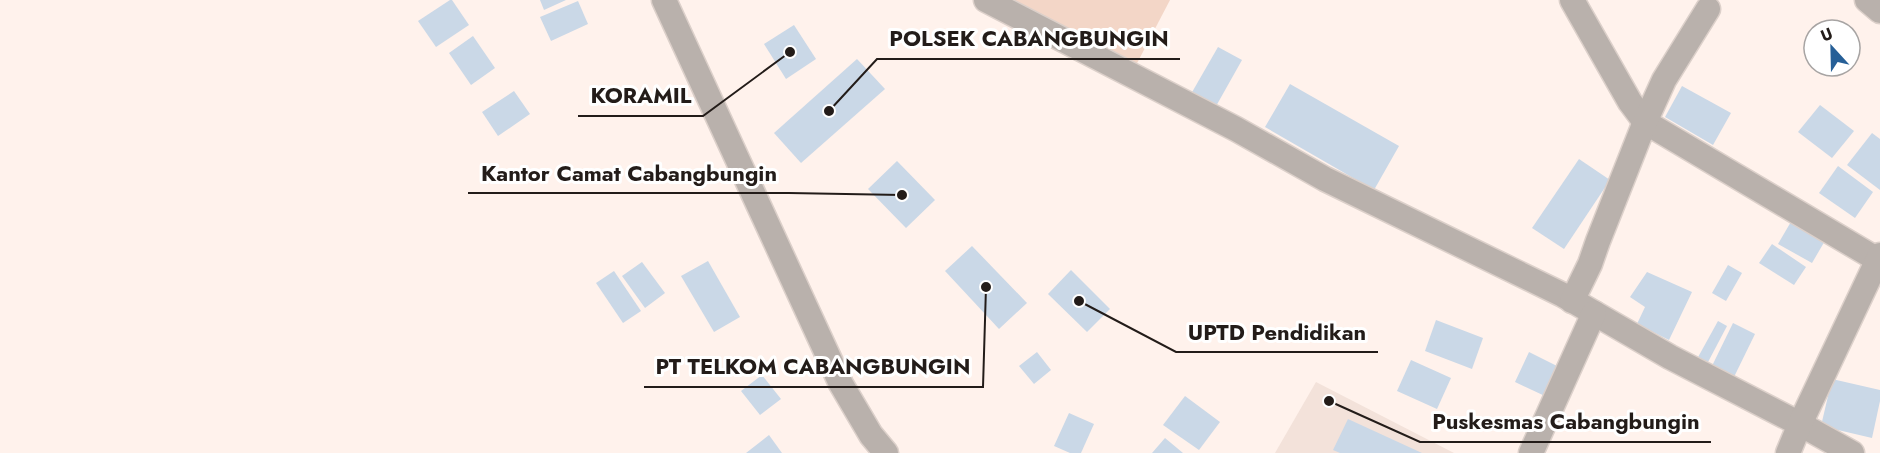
<svg xmlns="http://www.w3.org/2000/svg" width="1880" height="453" font-family="Jost,sans-serif">
  <style>
    .built { fill: #f3e2da }
    .green { fill: #f3d6c7 }
    .building { fill: #cad8e7 }
    .lines { fill: none; stroke-linecap: round; stroke-linejoin: round }
    .street-casing { stroke: #dcd0ca; stroke-width: 27 }
    .street { stroke: #b9b1ac; stroke-width: 24 }
    .leader { fill: none; stroke: #231c19; stroke-width: 2 }
    .callout-dot { fill: #231c19; stroke: #fff; stroke-width: 2 }
    .callout-label { font-size: 22px; text-anchor: middle; font-weight: bold; fill: #231c19; stroke: #fff; stroke-width: 6; stroke-linejoin: round; paint-order: stroke }
  </style>
  <rect width="100%" height="100%" fill="#fff2ec"/>
  <polygon class="built" points="1316,382 1454,453 1275,453"/>
  <polygon class="green" points="1004,0 1170,0 1134,69"/>
  <g class="building">
    <polygon points="450,0 452,0 469,25 436,47 418,21"/>
    <polygon points="540,0 566,0 544,10"/>
    <polygon points="578,1 588,24 551,41 540,17"/>
    <polygon points="794,25 816,59 786,79 764,44"/>
    <polygon points="473,36 495,68 471,85 449,53"/>
    <polygon points="1218,47 1242,60 1215,108 1191,94"/>
    <polygon points="857,59 885,89 801,163 774,133"/>
    <polygon points="1290,84 1399,146 1374,190 1265,127"/>
    <polygon points="1682,86 1731,113 1713,145 1665,117"/>
    <polygon points="514,91 530,114 498,136 482,112"/>
    <polygon points="1820,105 1854,131 1832,158 1798,132"/>
    <polygon points="1872,133 1880,139 1880,190 1847,165"/>
    <polygon points="1579,159 1610,180 1564,249 1532,228"/>
    <polygon points="897,161 935,200 906,228 868,189"/>
    <polygon points="1838,166 1873,192 1855,218 1819,193"/>
    <polygon points="1792,220 1826,239 1812,263 1778,244"/>
    <polygon points="1772,244 1806,267 1794,285 1759,263"/>
    <polygon points="972,246 1027,303 999,329 945,271"/>
    <polygon points="708,261 740,317 714,332 681,276"/>
    <polygon points="642,262 665,293 645,308 622,276"/>
    <polygon points="1728,265 1742,273 1726,301 1712,293"/>
    <polygon points="1071,270 1110,309 1087,332 1048,294"/>
    <polygon points="614,271 641,311 623,323 596,283"/>
    <polygon points="1647,272 1692,292 1669,340 1637,324 1645,307 1630,297"/>
    <polygon points="1436,320 1483,338 1472,369 1425,351"/>
    <polygon points="1718,321 1727,326 1707,364 1697,359"/>
    <polygon points="1733,323 1755,334 1733,379 1711,368"/>
    <polygon points="1037,352 1051,370 1034,384 1019,366"/>
    <polygon points="1529,352 1561,368 1547,397 1515,382"/>
    <polygon points="1411,360 1451,378 1437,409 1397,391"/>
    <polygon points="762,375 781,399 760,415 741,391"/>
    <polygon points="1832,379 1880,390 1880,401 1872,438 1821,426"/>
    <polygon points="1185,396 1220,422 1199,450 1163,425"/>
    <polygon points="1069,413 1094,424 1081,453 1070,453 1054,446"/>
    <polygon points="1348,419 1422,453 1340,453 1333,450"/>
    <polygon points="769,435 782,453 746,453"/>
    <polygon points="1165,438 1183,453 1152,453"/>
  </g>
  <g class="lines">
    <defs>
      <g id="street">
        <polyline points="664,0 841,384 871,435 886,453"/>
        <polyline points="986,0 1236,129 1325,179 1563,295 1670,357 1800,424 1852,453"/>
        <polyline points="1572,0 1630,102 1645,122 1878,260"/>
        <polyline points="1867,0 1880,11"/>
        <polyline points="1572,301 1590,264 1598,241 1645,122 1664,80 1708,9"/>
        <polyline points="1531,453 1594,313"/>
        <polyline points="1788,453 1800,424 1880,255"/>
      </g>
    </defs>
    <use href="#street" class="street-casing"/>
    <use href="#street" class="street"/>
  </g>
  <path class="leader" d="M829 111L877 59H1180M790 52L703 116H578M902 195L789 193H468M1079 301L1176 352H1378M986 287L983 387H644M1329 401L1420 442H1711"/>
  <g class="callout-dot">
    <circle cx="829" cy="111" r="6"/>
    <circle cx="790" cy="52" r="6"/>
    <circle cx="902" cy="195" r="6"/>
    <circle cx="1079" cy="301" r="6"/>
    <circle cx="986" cy="287" r="6"/>
    <circle cx="1329" cy="401" r="6"/>
  </g>
  <g class="callout-label">
    <text x="1029" y="46">POLSEK CABANGBUNGIN</text>
    <text x="641" y="103">KORAMIL</text>
    <text x="629" y="181">Kantor Camat Cabangbungin</text>
    <text x="1277" y="340">UPTD Pendidikan</text>
    <text x="813" y="374">PT TELKOM CABANGBUNGIN</text>
    <text x="1566" y="429">Puskesmas Cabangbungin</text>
  </g>
  <g transform="translate(1832 48) rotate(338)"><circle r="28" fill="#ffffff" stroke="#a7a4a3" stroke-width="1.5"/>
  <path d="M0-4.5L10 22L0 15L-10 22Z" fill="#265f97"/>
  <text y="-9" font-size="16" font-weight="bold" text-anchor="middle" fill="#231c19">U</text>
  </g>
</svg>
